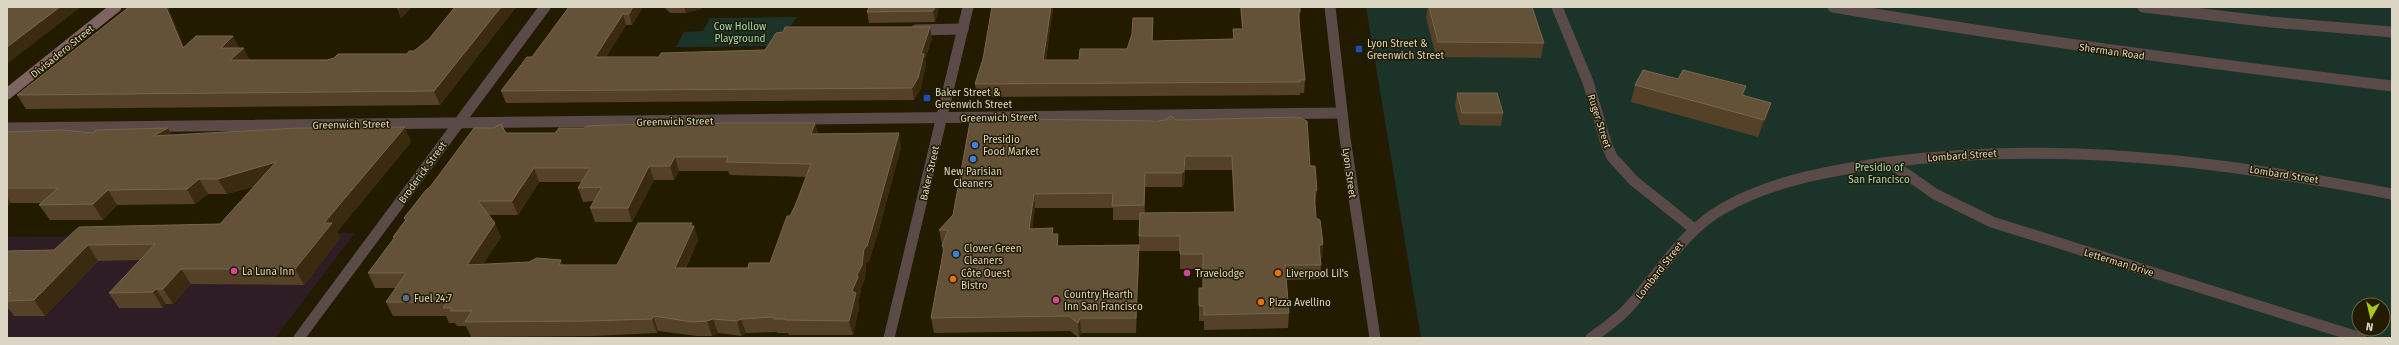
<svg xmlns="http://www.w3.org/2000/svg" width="2399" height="345" font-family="'Fira Sans',sans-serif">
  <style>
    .commercial { fill: #2e1d24 }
    .green { fill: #1b3329; fill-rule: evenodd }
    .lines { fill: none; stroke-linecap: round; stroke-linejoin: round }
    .minor { stroke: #5a4a48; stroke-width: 11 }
    .tertiary { stroke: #5a4a48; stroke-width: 11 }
    .secondary { stroke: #7e6461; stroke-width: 11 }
    .wall { fill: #544127; fill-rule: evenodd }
    .shaded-wall { fill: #3a2b10 }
    .building { fill: #635138; stroke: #76664e; fill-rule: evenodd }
    .transit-dot { fill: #1a4fb4; stroke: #221b00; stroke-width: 1.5 }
    .shop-dot { fill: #3f7fe0; stroke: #221b00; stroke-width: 1.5 }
    .hotel-dot { fill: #d1479c; stroke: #221b00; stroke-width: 1.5 }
    .food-dot { fill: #e8710a; stroke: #221b00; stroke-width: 1.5 }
    .service-dot { fill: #5c6f8a; stroke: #221b00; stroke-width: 1.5 }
    .labels { text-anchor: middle; stroke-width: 3; stroke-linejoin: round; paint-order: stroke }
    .park-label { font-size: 10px; fill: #9ddfc1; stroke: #221b00 }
    .poi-label { font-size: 10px; fill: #dbd7c4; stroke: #221b00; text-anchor: start }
    .street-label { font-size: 10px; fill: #dbd7c4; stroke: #221b00 }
  </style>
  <rect width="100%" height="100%" fill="#221b00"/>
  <polygon class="commercial" points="355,233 275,338 7,338 7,237"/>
  <g class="green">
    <path d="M1366,7H2392V338H1421ZM2359,305H2383V329H2359Z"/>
    <polygon points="797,17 777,46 676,47 684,32 703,31 710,18"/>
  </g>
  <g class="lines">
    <g class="minor">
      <polyline points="1330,7 1345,138 1375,338"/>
      <polyline points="1557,7 1588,82 1606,143 1612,157 1634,181 1693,228"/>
      <path d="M1833,7C2019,39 2205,63 2392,86"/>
      <polyline points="2143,7 2271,22 2392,32"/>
      <polyline points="916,30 963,29"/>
      <polyline points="7,128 1342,113"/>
      <polyline points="1889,162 1935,194 1992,222 2361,338"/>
      <polyline points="299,338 545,7"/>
      <polyline points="889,338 968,7"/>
    </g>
    <path class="tertiary" d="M1591,338C1604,329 1617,320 1628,308C1660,274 1682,231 1724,208C1771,181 1829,171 1882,163C2054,140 2223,161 2392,194"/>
    <polyline class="secondary" points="7,94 116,7"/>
  </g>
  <g class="wall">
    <polygon points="129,7 168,7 184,47 233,36 239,48 250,60 327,60 407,54 414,51 429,39 455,7 516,7 440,105 26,109 17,95"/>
    <polygon points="318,7 412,7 401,18 397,8 319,8"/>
    <polygon points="569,7 643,7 632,25 626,25 606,57 659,57 765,50 932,38 925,59 926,65 920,90 914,100 506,103 501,91 532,57"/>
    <polygon points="664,7 701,7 701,9 686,13 670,13"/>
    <polygon points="869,7 939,7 935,22 869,23 867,12"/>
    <polygon points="1053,7 1046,60 1079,60 1127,49 1153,18 1153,41 1233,39 1233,29 1242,29 1240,7 1300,7 1300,25 1299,25 1305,80 1304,93 1300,93 1300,95 977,97 975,84 983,59"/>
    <polygon points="1428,7 1532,7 1544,43 1541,58 1436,57 1426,17"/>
    <polygon points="1678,79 1746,86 1743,96 1771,103 1766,120 1758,137 1631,102 1635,85"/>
    <polygon points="1457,93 1503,113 1501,126 1460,125 1455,106"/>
    <path d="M1176,120L1310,166L1317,190L1315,204L1316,218L1323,244L1322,258L1320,259L1321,265L1320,279L1286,280L1289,313L1288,328L1204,330V321H1199V288H1203V269H1180V251H1139V220H1113V208H1035L1032,229L1053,228V234L1059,246L1139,260L1136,333H1081L1079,338L1070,331L934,333L931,318L943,254L942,246V244L939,230L1157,121ZM1185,170H1232L1234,212L1145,213V187H1182L1184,185Z"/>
    <path d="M815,123L818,134L901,147L878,233L869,261L866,263L865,279L861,287V291L858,301L859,308L853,335H789L788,333H777V332L746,333L741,336L718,333L712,336H697L658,331L657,333L594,336L471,337L466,326H457L455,323H449L446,316H393L386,302L396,288H375L368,273L394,238L393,237L405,220L404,218L430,187L506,133H555L584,128L679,124L688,126ZM679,171H728L730,175L806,177L795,206L790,216L770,263L748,268H686L698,240L694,226H692L617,265H563L483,264L501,237L489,215H518L539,182H582L578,188L583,202L594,201L590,208L595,222H632L654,180H674Z"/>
    <polygon points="7,132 172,135 411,142 337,232 340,238 304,285 191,284 173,304 166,304 163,308 119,308 109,293 140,260 98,261 45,316 14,316 9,309 7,309 7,251 54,250 220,224 255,186 227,194 208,194 195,204 117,205 103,220 50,220 39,205 42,203 11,203 7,206"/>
  </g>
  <g class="shaded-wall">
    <polygon points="60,7 81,7 7,64 7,47"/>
    <polygon points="166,7 168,7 190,61 183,48"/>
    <polygon points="401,7 412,7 401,18 398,10"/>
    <polygon points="501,7 516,7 440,105 434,91"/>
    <polygon points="633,7 643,7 632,25 629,14"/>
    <polygon points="684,7 701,7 701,9 686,13"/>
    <polygon points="935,7 939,7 935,22 933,11"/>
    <polygon points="1051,7 1053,7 1044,73 1043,60"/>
    <polygon points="623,14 626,25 599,68 595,57"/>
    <polygon points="1153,18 1153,31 1152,54 1152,41"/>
    <polygon points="930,27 932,38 925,59 926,65 920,90 914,100 912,88 921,54"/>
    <polygon points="233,36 240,49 221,48"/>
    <polygon points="244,48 250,61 230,60"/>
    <polygon points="1771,103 1766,120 1758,137 1764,120"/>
    <polygon points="815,123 818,137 811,134"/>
    <polygon points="405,127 411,142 337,232 340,238 304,285 295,269 324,223"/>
    <polygon points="168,128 176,143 153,136"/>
    <polygon points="899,133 901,147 878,233 869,261 866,263 865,279 861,287 861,291 858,301 859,308 853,335 849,321 852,291 864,249"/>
    <polygon points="1185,156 1185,170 1184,185 1182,187 1182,173"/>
    <polygon points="675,157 679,171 674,180 670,166"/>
    <polygon points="276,162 284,177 227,194 218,179"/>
    <polygon points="649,166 654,180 632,222 628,208"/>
    <polygon points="534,168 539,182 518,215 512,201"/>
    <polygon points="1145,173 1145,187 1144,220 1144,205"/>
    <polygon points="199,179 208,194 195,204 187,189"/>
    <polygon points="108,190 117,205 103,220 93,204"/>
    <polygon points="1034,194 1035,208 1030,243 1029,229"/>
    <polygon points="7,197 11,203 7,206"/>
    <polygon points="495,223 501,237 473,280 467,265"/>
    <polygon points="692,223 693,228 694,226 698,240 679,282 675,268"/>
    <polygon points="1058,234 1059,248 1057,246"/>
    <polygon points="1323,244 1322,258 1318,260 1319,246"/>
    <polygon points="88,245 98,261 45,316 34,300"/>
    <polygon points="1139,245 1139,260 1136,333 1136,318"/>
    <polygon points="561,260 567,275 559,265"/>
    <polygon points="181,269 191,284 173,304 163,289"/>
    <polygon points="156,289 166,304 163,308 153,292"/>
    <polygon points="653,316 658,331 657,333 652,319"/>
    <polygon points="1080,318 1081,333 1079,338 1078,323"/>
    <polygon points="713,319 718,333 712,336 707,321"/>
    <polygon points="741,319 746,333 741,336 737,321"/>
  </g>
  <g class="building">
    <polygon points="7,7 60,7 7,47"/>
    <polygon points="129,7 166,7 183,48 196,36 233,36 221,48 244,48 230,60 327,60 334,58 338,54 407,54 409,51 414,51 429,39 455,7 501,7 434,91 17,95"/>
    <polygon points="569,7 633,7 629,14 623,14 595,57 659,57 661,53 765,50 776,33 783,32 785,27 930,27 921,54 924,54 918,78 912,88 501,91 527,57 532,57"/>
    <polygon points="869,7 935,7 933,11 867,12"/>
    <polygon points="992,7 1051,7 1043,60 1079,60 1080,49 1127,49 1132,34 1133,18 1153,18 1152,41 1234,39 1233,29 1243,29 1241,7 1300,7 1300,12 1298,13 1305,80 1300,80 1300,82 975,84 983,59"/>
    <polygon points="1429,7 1532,7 1544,43 1438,42"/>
    <polygon points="1643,70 1678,79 1683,70 1746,86 1742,95 1771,103 1764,120 1635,85"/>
    <polygon points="1457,93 1497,93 1503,113 1462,113"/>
    <polygon points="1171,116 1176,120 1298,117 1307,121 1310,166 1315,166 1317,190 1314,190 1316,218 1320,220 1323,244 1319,246 1321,265 1285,265 1289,313 1204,315 1204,306 1199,306 1199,288 1203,288 1203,254 1180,254 1180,236 1139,236 1140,213 1235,212 1232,156 1185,156 1184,171 1182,173 1145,173 1144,205 1112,206 1113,193 1034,194 1029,229 1053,228 1052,234 1058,234 1057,246 1139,245 1136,318 1080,318 1078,323 1069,316 931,318 944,248 942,246 948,230 939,230 953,215 970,122 1021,122 1021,119 1157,121 1165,120"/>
    <path d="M686,121L688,126L720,123H815L811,134L899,133L875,219L867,246L864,249L862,265L857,275L858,277L852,291L856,293L849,321L785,320V319H774V317L741,319L737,321L713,319L707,321L693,322L653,316L652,319L588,321L465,322L472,311H450L452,308H443L447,302H386L406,273H368L395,237H393L406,220L404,218L426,190L430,187L474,128H493L501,124L506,133H555L559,128H584L588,126L611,125L679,124ZM675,157H728L726,162L811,164L795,206L790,216H787L770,263H749L748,268H675L694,226H690L692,223H638L617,265H559L561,260L537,258L529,262L467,265L495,223L478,201H512L534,168H590L578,188L602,187L590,208H628L649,166H670Z"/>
    <polygon points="405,127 324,223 332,223 295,269 181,269 163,289 156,289 153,292 109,293 155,244 88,245 34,300 7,301 7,297 11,293 7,293 7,251 54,250 79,227 220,224 276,162 218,179 199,179 187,189 108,190 93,204 39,205 58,188 7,188 7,132 63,130 93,133 96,130 168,128 153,136 299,128"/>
  </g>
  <g class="transit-dot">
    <rect x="1355" y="45" width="8" height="8" rx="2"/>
    <rect x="923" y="94" width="8" height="8" rx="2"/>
  </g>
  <g class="shop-dot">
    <circle cx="975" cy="145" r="4"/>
    <circle cx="973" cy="159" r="4"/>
    <circle cx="956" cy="254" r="4"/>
  </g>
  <g class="hotel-dot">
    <circle cx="234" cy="271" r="4"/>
    <circle cx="1187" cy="273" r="4"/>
    <circle cx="1056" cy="300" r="4"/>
  </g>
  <g class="food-dot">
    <circle cx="1278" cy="273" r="4"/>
    <circle cx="953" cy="279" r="4"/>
    <circle cx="1261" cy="302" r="4"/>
  </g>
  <circle class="service-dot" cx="406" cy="298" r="4"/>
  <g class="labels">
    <g class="park-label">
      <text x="740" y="30">Cow Hollow<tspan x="740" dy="12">Playground</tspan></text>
      <text x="1879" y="171">Presidio of<tspan x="1879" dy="12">San Francisco</tspan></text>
    </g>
    <g class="poi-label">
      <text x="1367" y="47">Lyon Street &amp;<tspan x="1367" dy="12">Greenwich Street</tspan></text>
      <text x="935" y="96">Baker Street &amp;<tspan x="935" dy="12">Greenwich Street</tspan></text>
      <text x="983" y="143">Presidio<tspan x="983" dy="12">Food Market</tspan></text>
      <text x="973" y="175" text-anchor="middle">New Parisian<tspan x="973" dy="12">Cleaners</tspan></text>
      <text x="964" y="252">Clover Green<tspan x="964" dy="12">Cleaners</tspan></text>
      <text x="242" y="275">La Luna Inn</text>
      <text x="961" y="277">Côte Ouest<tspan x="961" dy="12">Bistro</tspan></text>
      <text x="1195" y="277">Travelodge</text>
      <text x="1286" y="277">Liverpool Lil's</text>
      <text x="1064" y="298">Country Hearth<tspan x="1064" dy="12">Inn San Francisco</tspan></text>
      <text x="414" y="302">Fuel 24:7</text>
      <text x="1269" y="306">Pizza Avellino</text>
    </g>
    <g class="street-label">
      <text transform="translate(62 51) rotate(-39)" y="4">Divisadero Street</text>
      <text transform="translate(2112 51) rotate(8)" y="4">Sherman Road</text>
      <text transform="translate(999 117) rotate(-1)" y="4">Greenwich Street</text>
      <text transform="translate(675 121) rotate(-1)" y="4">Greenwich Street</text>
      <text transform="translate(1600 121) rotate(72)" y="4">Ruger Street</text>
      <text transform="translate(351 124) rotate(-1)" y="4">Greenwich Street</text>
      <text transform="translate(1962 155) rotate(-4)" y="4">Lombard Street</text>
      <text transform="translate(422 172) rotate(-54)" y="4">Broderick Street</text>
      <text transform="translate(929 173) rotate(-77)" y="4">Baker Street</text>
      <text transform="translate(1350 173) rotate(82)" y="4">Lyon Street</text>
      <text transform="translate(2284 174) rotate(9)" y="4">Lombard Street</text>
      <text transform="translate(2119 262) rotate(17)" y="4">Letterman Drive</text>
      <text transform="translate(1659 270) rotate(-52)" y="4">Lombard Street</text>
    </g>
  </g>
  <rect width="2399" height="345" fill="none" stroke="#dbd7c4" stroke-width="16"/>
  <g transform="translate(2371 317) rotate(188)"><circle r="19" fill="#221b00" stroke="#6c664e"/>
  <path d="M0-3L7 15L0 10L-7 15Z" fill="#a9c71b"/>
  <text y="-6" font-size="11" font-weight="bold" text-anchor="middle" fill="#dbd7c4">N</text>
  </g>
</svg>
